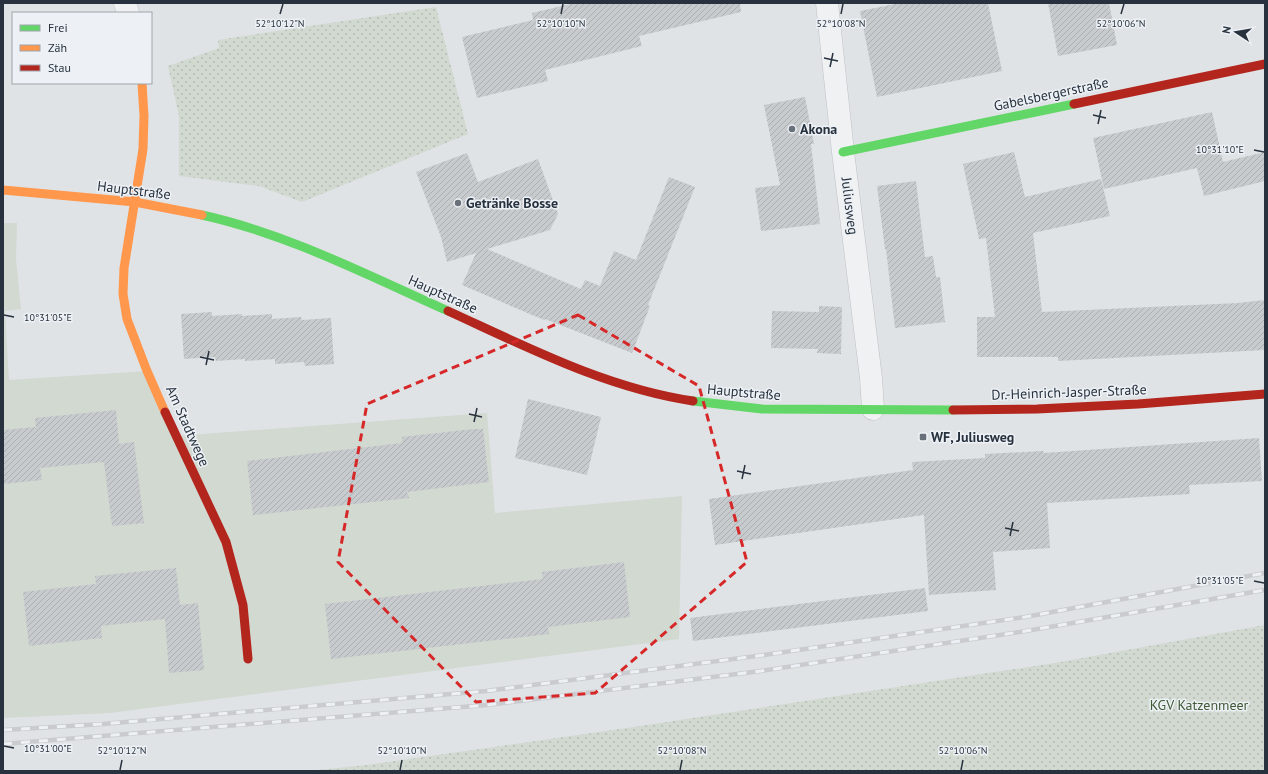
<svg xmlns="http://www.w3.org/2000/svg" width="1268" height="774" font-family="'PT Sans',sans-serif">
  <style>
    .grass { fill: #d1d9d1 }
    .park { fill: url(#park-dots) }
    .building { fill: url(#building-hatch) }
    .lines { fill: none; stroke-linecap: round; stroke-linejoin: round }
    .street-casing { stroke: #bec1c4; stroke-width: 23 }
    .street { stroke: #f0f1f2; stroke-width: 22 }
    .fast { stroke: #63d668; stroke-width: 9 }
    .slow { stroke: #ff974d; stroke-width: 9 }
    .jam { stroke: #b3261e; stroke-width: 9 }
    .rail-casing { stroke: #c9cbce; stroke-width: 4.5 }
    .rail { stroke: #edf1f5; stroke-width: 3; stroke-dasharray: 9; stroke-linecap: butt }
    .marked { fill: none; stroke: #d62828; stroke-width: 3; stroke-dasharray: 8 5; stroke-linejoin: round }
    .ticks { fill: none; stroke: #27323e; stroke-width: 1.5 }
    .poi-dot { fill: #687079; stroke: #edf1f5; stroke-width: 1.5 }
    .labels { text-anchor: middle; stroke-width: 3; stroke-linejoin: round; paint-order: stroke }
    .street-label { font-size: 14px; fill: #27323e; stroke: #edf1f5 }
    .poi-label { font-size: 14px; font-weight: bold; fill: #27323e; stroke: #edf1f5; text-anchor: start }
    .park-label { font-size: 14px; fill: #3f5a35; stroke: #edf1f5 }
    .ticks-label { font-size: 10px; text-anchor: middle; fill: #27323e; stroke: #edf1f5; stroke-width: 3; stroke-linejoin: round; paint-order: stroke }
  </style>
  <defs>
    <pattern id="park-dots" width="8" height="8" patternUnits="userSpaceOnUse"><rect width="8" height="8" fill="#d1d9d1"/><path d="M2 2h.1M6 6h.1" fill="none" stroke="#b3bbb4" stroke-width="1.8" stroke-linecap="round"/></pattern>
    <pattern id="building-hatch" width="6" height="6" patternUnits="userSpaceOnUse"><rect width="6" height="6" fill="#c8cbce"/><path d="M-1 1l2-2M0 6l6-6M5 7l2-2" fill="none" stroke="#acafb2"/></pattern>
  </defs>
  <rect width="100%" height="100%" fill="#e0e3e6"/>
  <polygon class="grass" points="3,223 17,223 16,259 21,309 5,311 9,380 147,371 176,436 487,413 495,513 682,496 679,639 110,713 3,718"/>
  <g class="park">
    <polygon points="436,7 468,134 302,202 259,186 179,176 179,116 168,66 219,48 218,40"/>
    <polygon points="1265,625 1265,771 307,771 367,765 627,728 1055,663"/>
  </g>
  <g class="building">
    <polygon points="575,3 740,3 741,12 639,36 642,46 545,70 548,81 477,98 462,37 533,20 532,13"/>
    <polygon points="900,3 988,3 1002,71 877,97 860,11"/>
    <polygon points="1048,3 1109,3 1117,45 1058,56"/>
    <polygon points="805,97 814,144 811,144 820,224 761,231 755,188 780,185 764,105"/>
    <polygon points="1212,112 1223,162 1265,152 1265,181 1204,196 1197,168 1104,189 1093,138"/>
    <polygon points="1014,152 1025,197 1101,179 1110,216 1033,233 1042,312 1238,303 1265,300 1265,350 1058,361 1058,357 977,357 977,317 995,317 986,238 979,239 963,164"/>
    <polygon points="467,153 478,182 538,159 558,214 550,230 487,249 581,289 585,280 600,286 614,251 636,260 669,177 695,187 648,305 650,306 632,353 545,319 544,320 462,285 476,253 447,262 441,237 416,172"/>
    <polygon points="916,181 925,257 933,256 936,277 940,277 945,322 895,328 886,249 885,249 877,186"/>
    <polygon points="819,306 842,307 841,354 817,353 818,349 771,348 772,311 819,312"/>
    <polygon points="212,312 212,316 242,314 242,316 272,314 272,319 301,317 302,320 331,318 334,364 305,366 304,362 275,364 275,359 245,361 245,359 216,361 215,357 184,359 181,314"/>
    <polygon points="528,399 601,417 587,475 515,458"/>
    <polygon points="116,410 119,444 134,442 144,523 112,526 104,462 40,468 42,480 3,484 3,430 36,427 35,418"/>
    <polygon points="473,429 483,429 489,482 407,492 409,498 253,515 247,461 402,443 402,437"/>
    <polygon points="1259,438 1262,481 1189,485 1190,494 1047,503 1050,548 993,552 996,590 929,595 924,515 715,545 709,499 913,470 912,462 985,458 985,454 1043,451 1044,453"/>
    <polygon points="624,562 630,617 548,627 549,634 331,659 325,604 543,579 542,572"/>
    <polygon points="176,568 180,605 198,603 204,670 169,673 165,619 101,626 102,638 29,646 23,592 96,584 95,576"/>
    <polygon points="925,588 928,611 693,641 690,618"/>
  </g>
  <g class="lines">
    <defs>
      <g id="street">
        <polyline points="125,3 128,13"/>
        <polyline points="827,3 843,152 871,378 873,409"/>
      </g>
    </defs>
    <use href="#street" class="street-casing"/>
    <use href="#street" class="street"/>
    <g class="fast">
      <polyline points="843,152 1074,104"/>
      <path d="M202,215C288,234 367,275 448,311"/>
      <polyline points="693,401 762,409 953,410"/>
    </g>
    <g class="slow">
      <polyline points="142,83 144,116 143,149 124,268 123,294 127,319 147,371 165,412"/>
      <polyline points="3,190 135,202 202,215"/>
    </g>
    <g class="jam">
      <polyline points="1074,104 1265,64"/>
      <path d="M448,311C527,347 606,388 693,401"/>
      <polyline points="953,410 1037,409 1138,404 1265,394"/>
      <polyline points="165,412 226,542 243,605 248,659"/>
    </g>
    <defs>
      <g id="rail">
        <polyline points="3,730 103,724 486,691 764,655 1025,617 1265,573"/>
        <polyline points="3,744 487,705 761,671 1026,631 1265,590"/>
      </g>
    </defs>
    <use href="#rail" class="rail-casing"/>
    <use href="#rail" class="rail"/>
  </g>
  <path class="marked" d="M578,315L699,386L747,562L595,693L476,702L338,562L367,404Z"/>
  <path class="ticks" d="M280,14L283,4M561,14L563,4M841,14L843,4M1121,14L1124,4M824,58L838,61M830,67L833,53M1093,115L1106,118M1098,124L1101,110M1254,150L1264,152M4,315L14,317M200,357L214,360M206,365L209,351M469,414L482,417M474,422L477,408M737,471L751,474M742,479L745,465M1005,528L1019,531M1010,536L1013,522M1254,581L1264,583M4,746L14,748M120,770L122,760M400,770L402,760M680,770L682,760M961,770L963,760"/>
  <g class="poi-dot">
    <circle cx="792" cy="129" r="4"/>
    <circle cx="458" cy="203" r="4"/>
    <rect x="919" y="433" width="8" height="8" rx="2"/>
  </g>
  <g class="labels">
    <g class="street-label">
      <text transform="translate(1051 94) rotate(-12)" y="5">Gabelsbergerstraße</text>
      <text transform="translate(134 190) rotate(7)" y="5">Hauptstraße</text>
      <text transform="translate(850 206) rotate(83)" y="5">Juliusweg</text>
      <text transform="translate(443 294) rotate(24)" y="5">Hauptstraße</text>
      <text transform="translate(744 392) rotate(5)" y="5">Hauptstraße</text>
      <text transform="translate(1069 392) rotate(-2)" y="5">Dr.-Heinrich-Jasper-Straße</text>
      <text transform="translate(188 426) rotate(66)" y="5">Am Stadtwege</text>
    </g>
    <g class="poi-label">
      <text x="800" y="134">Akona</text>
      <text x="466" y="208">Getränke Bosse</text>
      <text x="931" y="442">WF, Juliusweg</text>
    </g>
    <g class="park-label">
      <text x="1199" y="710">KGV Katzenmeer</text>
    </g>
  </g>
  <g class="ticks-label">
    <text x="280" y="27">52°10'12"N</text>
    <text x="561" y="27">52°10'10"N</text>
    <text x="841" y="27">52°10'08"N</text>
    <text x="1121" y="27">52°10'06"N</text>
    <text x="1220" y="153">10°31'10"E</text>
    <text x="48" y="321">10°31'05"E</text>
    <text x="1220" y="584">10°31'05"E</text>
    <text x="48" y="752">10°31'00"E</text>
    <text x="122" y="754">52°10'12"N</text>
    <text x="402" y="754">52°10'10"N</text>
    <text x="682" y="754">52°10'08"N</text>
    <text x="963" y="754">52°10'06"N</text>
  </g>
  <rect width="1268" height="774" fill="none" stroke="#27323e" stroke-width="8"/>
  <rect x="12" y="12" width="140" height="72" fill="#edf1f5" stroke="#9ea5ac"/>
  <rect x="20" y="25" width="20" height="6" fill="#63d668" stroke="#9ea5ac"/>
  <text x="48" y="32" font-size="12" fill="#27323e">Frei</text>
  <rect x="20" y="45" width="20" height="6" fill="#ff974d" stroke="#9ea5ac"/>
  <text x="48" y="52" font-size="12" fill="#27323e">Zäh</text>
  <rect x="20" y="65" width="20" height="6" fill="#b3261e" stroke="#9ea5ac"/>
  <text x="48" y="72" font-size="12" fill="#27323e">Stau</text>
  <g transform="translate(1236 32) rotate(282)" stroke="#edf1f5" stroke-width="3" paint-order="stroke">
  <path d="M0-3L7 15L0 10L-7 15Z" fill="#27323e"/>
  <text y="-6" font-size="11" font-weight="bold" text-anchor="middle" fill="#27323e">N</text>
  </g>
</svg>
